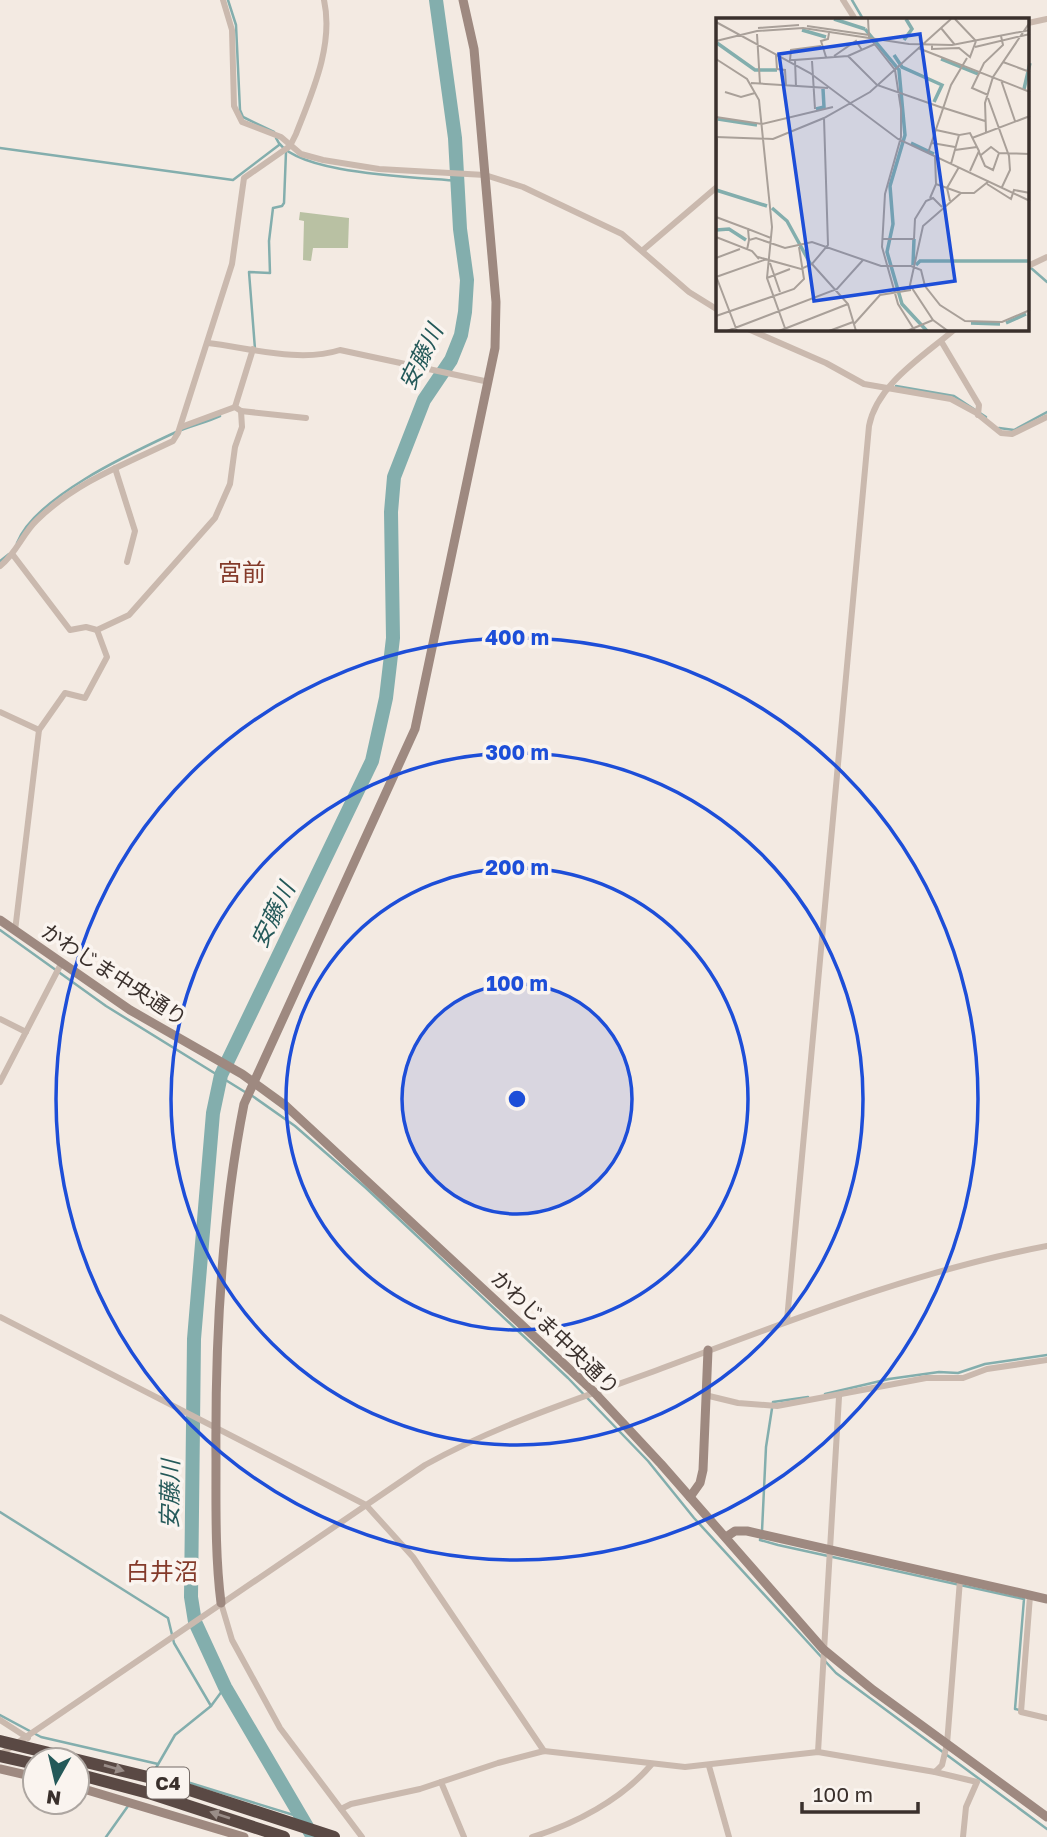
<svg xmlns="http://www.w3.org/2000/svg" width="1047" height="1837" font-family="'Golos Text','Noto Sans JP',sans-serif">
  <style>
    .green { fill: #b9c1a3 }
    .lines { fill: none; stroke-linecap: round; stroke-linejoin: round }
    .stream { stroke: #83aead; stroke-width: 2.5 }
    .river { stroke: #83aead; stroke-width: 14 }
    .street { stroke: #cab9ae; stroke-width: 6 }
    .secondary { stroke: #9e8980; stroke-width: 9 }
    .highway { stroke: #5a4944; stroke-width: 12 }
    .highway-bridge { stroke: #5a4944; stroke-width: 12 }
    .oneway { fill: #9a8d88 }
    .ring { fill: none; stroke: #1d4ed8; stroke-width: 3.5 }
    .labels { text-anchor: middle; stroke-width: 7; stroke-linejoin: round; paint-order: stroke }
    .shield { fill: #faf4ef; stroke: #746b66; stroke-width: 2 }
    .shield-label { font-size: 19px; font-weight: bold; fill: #3a302c }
    .street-label { font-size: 21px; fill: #3a302c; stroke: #faf4ef }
    .water-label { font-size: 23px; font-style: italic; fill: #245959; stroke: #faf4ef }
    .quarter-label { font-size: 24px; fill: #843a2a; stroke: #faf4ef }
    .inset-river { fill: none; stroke: #83aead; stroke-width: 3.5 }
    .inset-road { fill: none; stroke: #a9a099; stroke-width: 2 }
    .view { fill: #1d4ed8; fill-opacity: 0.15; stroke: #1d4ed8; stroke-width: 3.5 }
    .inset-edge { fill: none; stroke: #3a302c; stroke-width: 3.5 }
    .centre { fill: #1d4ed8; stroke: #faf4ef; stroke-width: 3.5 }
    .ring-label { font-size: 21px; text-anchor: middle; font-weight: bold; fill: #1d4ed8; stroke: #faf4ef; stroke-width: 7; stroke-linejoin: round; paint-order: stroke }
  </style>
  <rect width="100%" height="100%" fill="#f3eae2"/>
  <polygon class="green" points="300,212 349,218 348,248 313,248 311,261 303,260 304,221 299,220"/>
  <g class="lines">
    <g class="stream">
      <polyline points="228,0 236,25 240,110 243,117 274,132"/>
      <polyline points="852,0 863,19"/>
      <path d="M276,138C291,175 420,177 458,181"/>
      <polyline points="0,148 233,180 279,145"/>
      <polyline points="1031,268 1047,282"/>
      <polyline points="255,349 249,272 270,273 269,241 273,208 282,206 284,203 286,152"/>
      <polyline points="896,386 954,396 986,417"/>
      <polyline points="999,428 1014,430 1047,412"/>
      <path d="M17,543C35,497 131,453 174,433C189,426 205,423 220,416"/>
      <polyline points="0,561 9,554"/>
      <polyline points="0,930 106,1006 245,1092"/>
      <polyline points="251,1095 295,1126 366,1188 568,1378 648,1461 694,1518 836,1673 1047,1829"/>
      <polyline points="825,1394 889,1379 939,1372 958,1373 985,1364 1047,1355"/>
      <polyline points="0,1512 168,1618 174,1643 211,1706"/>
      <polyline points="762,1531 766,1447 773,1402 808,1397"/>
      <polyline points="761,1537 760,1540 778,1545 1024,1599 1015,1709 1020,1710"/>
      <polyline points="0,1715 41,1737 158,1764"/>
      <polyline points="155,1772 300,1817"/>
      <polyline points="153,1773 175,1735 211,1706 225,1687"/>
      <polyline points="106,1837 128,1806"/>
    </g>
    <polyline class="river" points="313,1837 225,1687 195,1622 191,1597 194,1339 213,1113 221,1075 372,761 386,698 393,638 391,512 394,477 424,400 451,360 461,335 465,312 467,280 460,229 455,138 436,0"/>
    <g class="street">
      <polyline points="223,0 232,30 234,106 242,122 281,137 301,154 323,160 379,169 485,175 523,187 622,234 689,292 718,310"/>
      <polyline points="843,0 855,19"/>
      <polyline points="1028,23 1047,19"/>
      <polyline points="643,250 718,186"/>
      <polyline points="1028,266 1047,257"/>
      <polyline points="748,329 826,363 864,384 951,399 975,412 1001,433 1012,434 1047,417"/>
      <polyline points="941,341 979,405 978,415"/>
      <path d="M208,343C250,348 300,363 340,350L489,382"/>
      <polyline points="235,407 253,349"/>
      <polyline points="241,411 306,418"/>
      <polyline points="181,427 235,407"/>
      <polyline points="115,468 135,531 127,562"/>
      <polyline points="13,555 70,630 86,627 97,630 129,615 215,518 230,484 235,447 242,427 241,411 235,407"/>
      <path d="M0,566C17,553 22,534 37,520C76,482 125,464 173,441L178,433L232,264L244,178L290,146L296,134C312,93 334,45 324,0"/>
      <polyline points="0,712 39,730 65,693 85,698 107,657 97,630"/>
      <polyline points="15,931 39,730"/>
      <polyline points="0,1019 26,1032"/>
      <polyline points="0,1082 61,964"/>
      <polyline points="0,1317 366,1505 413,1557 544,1751"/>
      <path d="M787,1320L869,426C877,384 924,356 955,329"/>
      <polyline points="705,1395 738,1403 777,1406 926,1378 963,1378 987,1369 1047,1360"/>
      <polyline points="1030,1596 1021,1712 1047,1718"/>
      <polyline points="221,1603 232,1640 280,1728 362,1837"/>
      <polyline points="0,1720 28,1738"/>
      <polyline points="818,1752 839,1397"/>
      <path d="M1,1754L425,1465C497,1425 575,1400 652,1372C782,1324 910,1272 1047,1246"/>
      <polyline points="709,1766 729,1837"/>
      <polyline points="935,1772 977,1782 966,1807 963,1837"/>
      <polyline points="441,1782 464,1837"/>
      <polyline points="341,1809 351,1804 420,1789 498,1763 544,1751 685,1767 818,1752 935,1772 942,1765 947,1744 960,1580"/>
      <path d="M532,1837C575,1824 621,1800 651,1765"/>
    </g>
    <g class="secondary">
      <polyline points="0,920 130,1010 242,1074 286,1106 593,1391 661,1464 823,1649 873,1690 1047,1817"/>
      <polyline points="690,1497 700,1483 703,1470 708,1350"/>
      <polyline points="726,1537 735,1531 747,1531 1047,1599"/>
      <path d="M221,1603C215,1555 216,1507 216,1459C215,1341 221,1220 244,1104L415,729L495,348L496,302L474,49L463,0"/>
      <polyline points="0,1769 35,1777"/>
      <polyline points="77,1787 244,1837"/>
    </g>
    <g class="highway">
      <polyline points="0,1756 35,1764"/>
      <polyline points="77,1774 152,1794 284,1837"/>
    </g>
    <polyline class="highway-bridge" points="0,1741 156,1779 334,1837"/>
  </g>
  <defs><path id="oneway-solid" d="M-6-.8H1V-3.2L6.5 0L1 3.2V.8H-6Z" transform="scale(1.75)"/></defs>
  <g class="oneway">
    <use href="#oneway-solid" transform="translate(114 1768) rotate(16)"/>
    <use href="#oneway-solid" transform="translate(220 1815) rotate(-162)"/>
  </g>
  <circle cx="517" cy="1099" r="115" fill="#1d4ed8" fill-opacity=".12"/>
  <g class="ring">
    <circle cx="517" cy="1099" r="115"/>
    <circle cx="517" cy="1099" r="231"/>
    <circle cx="517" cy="1099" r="346"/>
    <circle cx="517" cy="1099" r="461"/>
  </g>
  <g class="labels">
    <rect class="shield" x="147" y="1767.5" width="42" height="31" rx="5"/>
    <g class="shield-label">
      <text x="168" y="1790">C4</text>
    </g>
    <g class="street-label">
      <text transform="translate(114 975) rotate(33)" y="7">かわじま中央通り</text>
      <text transform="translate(555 1333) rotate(44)" y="7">かわじま中央通り</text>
    </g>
    <g class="water-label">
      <text transform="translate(421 357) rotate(-64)" y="8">安藤川</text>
      <text transform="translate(273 915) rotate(-64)" y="8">安藤川</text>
      <text transform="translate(170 1494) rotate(-89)" y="8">安藤川</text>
    </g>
    <g class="quarter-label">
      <text x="242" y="581">宮前</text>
      <text x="162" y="1580">白井沼</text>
    </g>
  </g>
  <g transform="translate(716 18)">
    <rect width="313" height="313" fill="#f3eae2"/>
    <path class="inset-river" d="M118,1L149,11M149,11L183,52L189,117L174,168L177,206L171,234L186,286L211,313M86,12L110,19M188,22L196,11L190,1M1,25L39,52H61M178,37L186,49L226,67L218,84M225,41L262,56M308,71L314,45M100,91L108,89L107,71M2,101L41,107M195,125L218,136M0,172L51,188M56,190L71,203L95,247M0,212L13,211L30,222M197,247L198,221M200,247L204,243H314M255,305L284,306M290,305L310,296"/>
    <path class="inset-road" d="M152,1L153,19L179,52L185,91V119L169,176L166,229L182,286L199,313M0,4L94,55L182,121L314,183M91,8L153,17M42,10L83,7M225,10L239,27M41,16L44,66M0,23L41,13L87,10L193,26L236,27L314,12M216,27V31L243,30L254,39L260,23L239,1M259,29L314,16M202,30L314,74M60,37L61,51L69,52L70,68M118,38L140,23L146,32M132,38L161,67L227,90M110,39L105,23L112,21L113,15M0,41L31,61L43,82L56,209L51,260L70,313M79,42H74L75,32L105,28M96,43L99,91M287,44L314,54M285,62L299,103M35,65L112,70M80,69L79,42L132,38L159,26M9,74L25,79L39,75M272,77L256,70L268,45L287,27L285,18M272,80L293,138L294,152L286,169M228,90L269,103M0,99L46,106L117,89M220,112L243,117M270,114L269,85L277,59L314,4M0,119L57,121L108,100L154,74L235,1M256,120L314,98M216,125L239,129M239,132L261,129M263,134L269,148L277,152L283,135L314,136M212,135L235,67L251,40M265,137L275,129L283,135M219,138L220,166M235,146L243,117L254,115L263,133L254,153M271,166L295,181L298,172L314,175M0,180L1,120M214,180L220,166L245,175M234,183L231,170L243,149M0,199L32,211L33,222M32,211L55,220M0,219L36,233L43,241M166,221H198M198,221L199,201L210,183L217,180L226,189M31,232L33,222L40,220L69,230L96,224L165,248H195L205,252L209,268L224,287L249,303L286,304L314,292M42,239L85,251L96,246L112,227L108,100M0,240L24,231M54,245L64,274M96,246L132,286L140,313M0,258L21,313M0,259L51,241M51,260L74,251M0,298L78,271L88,261L83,229M138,306L164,277L195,272M11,313L121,271L147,242M63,313L132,286M113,313L137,304M191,313L217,302M232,313L217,302L194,267L207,208L245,175H258L273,163"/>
    <path class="view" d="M204,16L239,263L98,283L63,36Z"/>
    <rect width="313" height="313" class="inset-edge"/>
  </g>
  <circle cx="517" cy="1099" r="10" class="centre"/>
  <g class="ring-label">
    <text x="517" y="645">400 m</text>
    <text x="517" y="760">300 m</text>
    <text x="517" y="875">200 m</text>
    <text x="517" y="991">100 m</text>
  </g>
  <g transform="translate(56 1781) rotate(188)"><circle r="33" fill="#faf4ef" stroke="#ada6a1" stroke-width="2"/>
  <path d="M0-5L12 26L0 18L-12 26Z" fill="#245959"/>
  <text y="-10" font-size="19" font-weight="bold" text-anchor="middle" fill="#3a302c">N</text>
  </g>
  <path d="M802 1802v10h116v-10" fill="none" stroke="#3a302c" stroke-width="3.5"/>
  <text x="813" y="1802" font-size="21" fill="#3a302c" stroke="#faf4ef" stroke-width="5" paint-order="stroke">100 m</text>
</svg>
